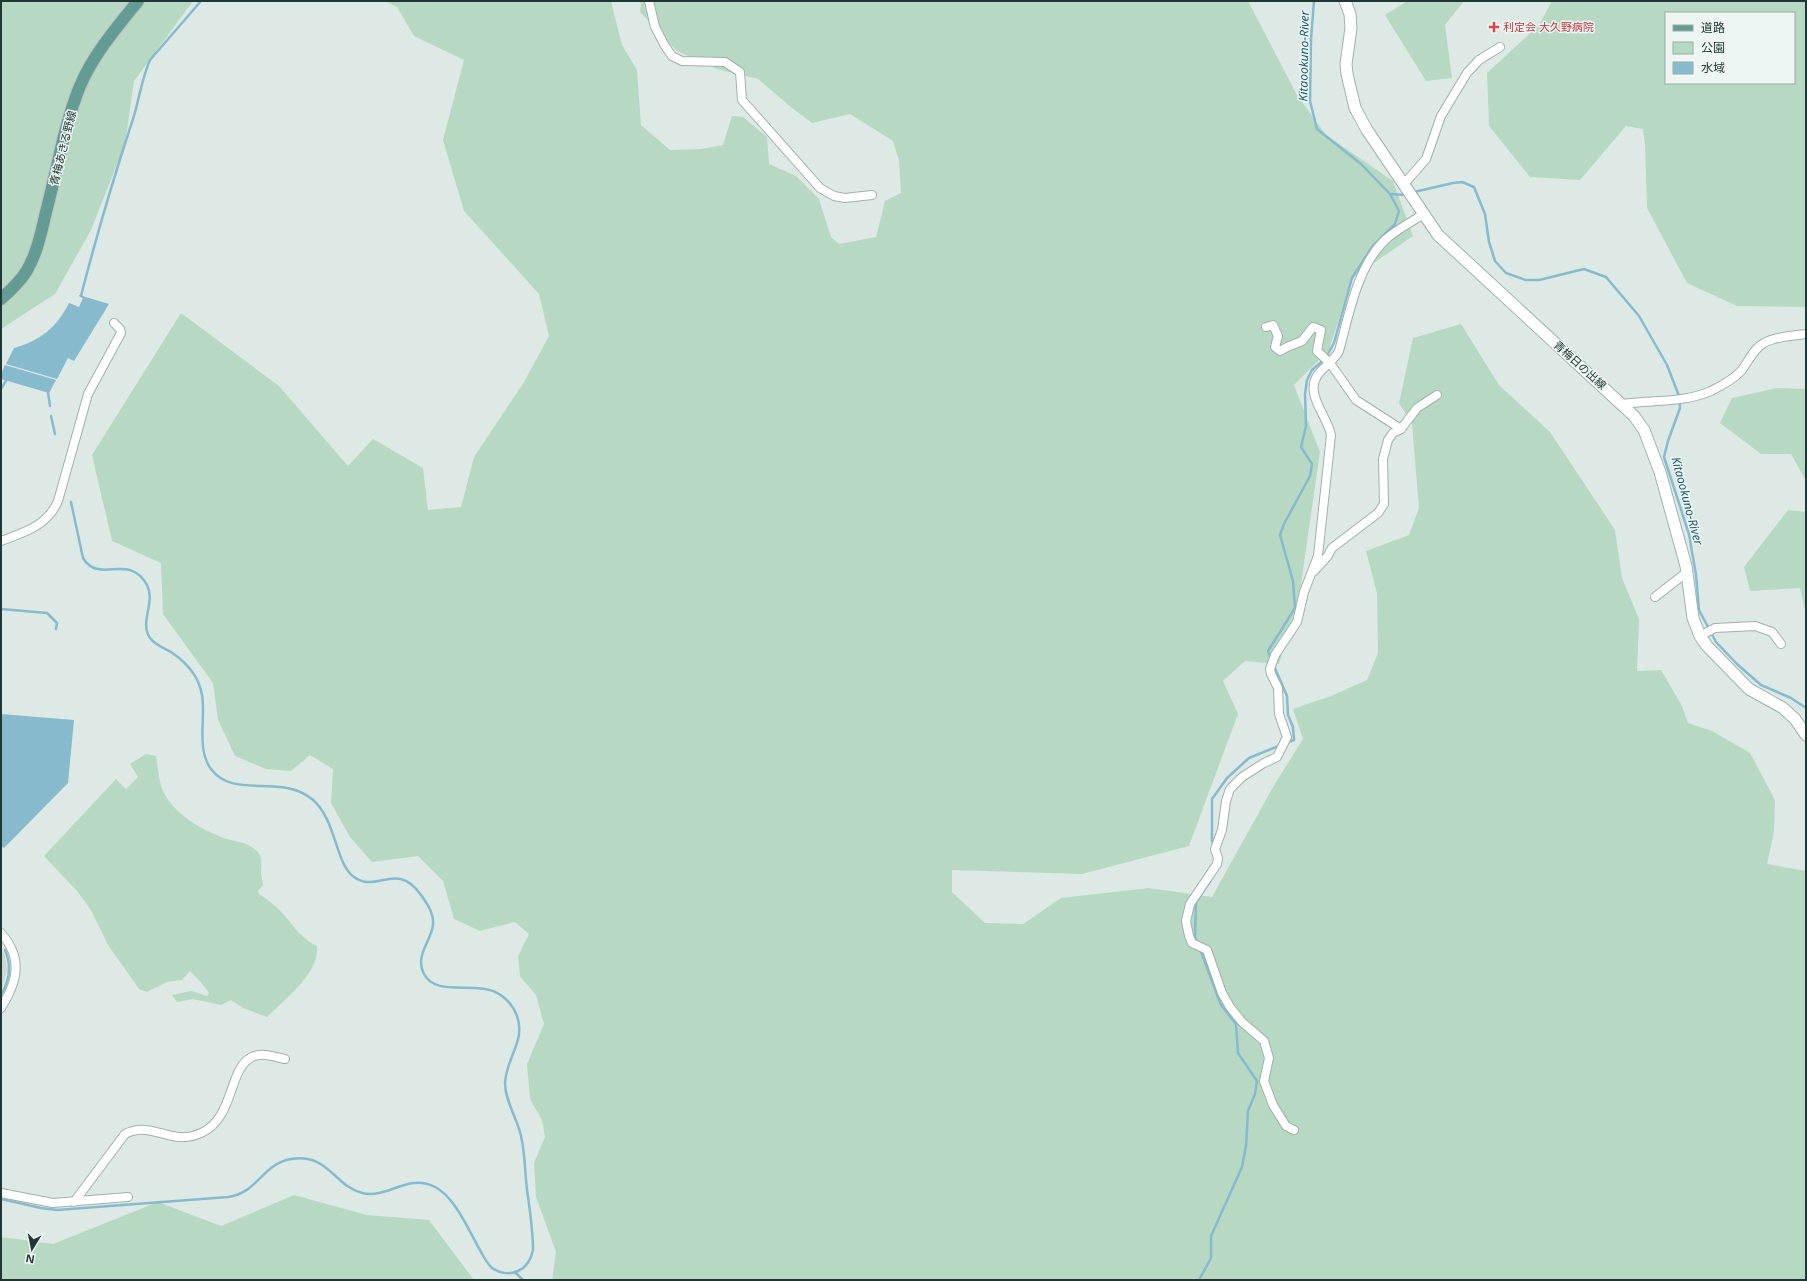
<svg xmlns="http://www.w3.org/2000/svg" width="1807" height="1281" font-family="'Noto Sans','Noto Sans JP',sans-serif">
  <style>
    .built { fill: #ccd8d4 }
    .green { fill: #b7d9c4; fill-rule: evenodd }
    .water { fill: #87bacc }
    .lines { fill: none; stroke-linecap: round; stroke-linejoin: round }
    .stream { stroke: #87bacc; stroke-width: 2.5 }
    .minor-casing { stroke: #a1b0ac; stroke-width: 10 }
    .secondary-casing { stroke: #9db4ae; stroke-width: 13 }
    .primary-casing { stroke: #bcc3c2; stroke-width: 14 }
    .minor { stroke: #fff; stroke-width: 8 }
    .secondary { stroke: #fff; stroke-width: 11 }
    .primary { stroke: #649c94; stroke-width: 12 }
    .health-dot { fill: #e0444e; stroke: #edf6f2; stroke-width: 1.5 }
    .labels { text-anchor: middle; stroke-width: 3; stroke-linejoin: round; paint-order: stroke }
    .health-label { font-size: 11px; fill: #be3a42; stroke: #edf6f2; text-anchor: start }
    .street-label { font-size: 11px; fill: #203733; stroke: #edf6f2 }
    .water-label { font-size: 12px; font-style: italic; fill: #1e596f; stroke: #edf6f2 }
  </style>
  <rect width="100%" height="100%" fill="#dde9e5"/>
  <polygon class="built" points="1,948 5,956 7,970 1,992"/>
  <g class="green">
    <polygon points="1,1 193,1 134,81 125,144 91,230 55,294 1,329"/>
    <polygon points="385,1 611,1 622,45 637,70 641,125 670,150 701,149 723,145 732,116 743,117 767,137 769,164 796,176 819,199 831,237 839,244 876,237 885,201 901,193 899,160 893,141 850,114 812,123 792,108 758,79 717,69 677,51 640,12 641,1 1248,1 1297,95 1326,135 1393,181 1413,236 1352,278 1329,350 1294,385 1320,452 1300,591 1279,664 1245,661 1223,681 1238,714 1189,846 1082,874 952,870 952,892 985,923 1023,924 1061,898 1149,888 1212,897 1273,787 1303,739 1293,709 1331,696 1367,680 1378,653 1377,593 1366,551 1409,535 1419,508 1412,424 1399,403 1413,338 1461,324 1499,385 1550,432 1615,530 1622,578 1639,619 1637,671 1661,670 1682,706 1688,723 1712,731 1750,753 1775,800 1774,832 1767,864 1806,871 1806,1280 552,1280 556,1252 536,1197 534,1163 545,1137 542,1120 530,1099 527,1064 544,1024 536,995 520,976 518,956 529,934 515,922 480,931 454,919 443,881 418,856 372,862 350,837 331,803 333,769 310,755 291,771 266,769 235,756 218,720 213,683 163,614 161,563 112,541 92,455 181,313 279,386 348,466 373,439 423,468 428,510 461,507 474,457 524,382 549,336 539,294 464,211 443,140 464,60 414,36 397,7"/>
    <polygon points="1407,1 1464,1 1445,25 1452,78 1426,81 1385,15"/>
    <path d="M1552,1H1806V307L1737,306L1687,283L1647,208L1645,144L1643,129L1626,126L1580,180L1530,177L1489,126L1487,73L1539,25ZM1666,13H1794V83H1666Z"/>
    <polygon points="1777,388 1806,389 1806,481 1791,454 1761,454 1720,423 1732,398"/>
    <polygon points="1788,510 1806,512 1806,614 1800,588 1750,591 1744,567"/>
    <path d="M146,754L156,756C158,768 159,784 165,795C178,817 204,831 227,839C237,842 250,843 258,852C263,859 261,865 261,873C261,877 263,881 263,885L258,891L259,894C269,900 277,907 285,916C295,928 302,939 317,946C320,973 285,999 267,1017L243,1008L231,1000L221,1005L193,999L177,1002L172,995L191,991L207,996L209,993L200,981L190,971L182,980L167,982L147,992L139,989L108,945L91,910L77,891L44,856L116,779L126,789L138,777L130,764Z"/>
    <polygon points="294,1195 367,1215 429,1220 474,1280 1,1280 1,1237 53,1244 158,1202 221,1226"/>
  </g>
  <g class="water">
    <path d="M79,295L109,304L74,361L68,358L57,379L6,364L14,348C40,341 57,327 69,303L79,307L83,298L79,296Z"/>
    <polygon points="5,365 56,380 49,393 1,379 1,374"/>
    <polygon points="1,714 74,720 68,783 4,848 1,846"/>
  </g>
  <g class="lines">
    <g class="stream">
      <polyline points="1314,1 1311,39 1310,101 1317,129 1361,164 1390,194 1407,195"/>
      <polyline points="1414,192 1453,183 1462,182 1474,187 1485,214 1489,242 1495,261 1506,273 1526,280 1539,280 1584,269 1606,277 1639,316 1667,365 1679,396 1680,408 1668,441 1664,457 1689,534 1696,575 1699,610 1716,642 1737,664 1761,685 1791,698 1806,708"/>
      <path d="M83,297L81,296C96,237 113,180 132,122C139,102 141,80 150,60L201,1"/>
      <polyline points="1,389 7,379"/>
      <polyline points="48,392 50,406"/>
      <polyline points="51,416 55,434"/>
      <polyline points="1,609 47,613 57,623 56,629"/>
      <polyline points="1271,659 1268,651 1295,608 1293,581 1280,535 1284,524 1310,476 1312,464 1301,447 1306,426 1305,394 1307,380 1312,370 1325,359 1334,343 1352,278 1372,247 1395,224 1399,211 1390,194"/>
      <polyline points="1274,666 1287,696 1288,715 1293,727 1294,740 1288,742"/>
      <polyline points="1214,845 1212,841 1212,799 1227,778 1249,758 1281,745"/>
      <polyline points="1197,942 1195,937 1196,902 1211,880"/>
      <path d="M1,995C10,980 12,966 5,950"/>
      <path d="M1,1199L41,1208L57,1210L228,1197C258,1193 262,1164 291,1159C329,1153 334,1186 362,1193C389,1199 407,1173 435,1187C455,1197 469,1231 480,1250C483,1256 487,1263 492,1268C499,1273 509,1275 518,1271C527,1267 531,1260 533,1250C533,1230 530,1210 527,1190C525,1172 525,1153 521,1136C517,1118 505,1101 505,1083C506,1058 526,1041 517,1016C514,1008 509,1001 502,996C479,978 437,999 424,974C412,951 441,935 431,912C429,906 425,901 421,895C396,860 377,894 354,877C335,864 337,820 312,799C280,773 234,800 211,769C196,749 206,718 202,695C199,677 186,662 171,652C164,648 155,645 150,638C139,622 156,602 147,585C129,552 99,585 83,558L71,502"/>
      <polyline points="515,1272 523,1280"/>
      <polyline points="1199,1280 1211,1258 1211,1236 1242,1167 1246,1146 1248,1111 1255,1094 1257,1081 1238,1053 1236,1024 1221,1005 1200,949"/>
    </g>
    <defs>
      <g id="minor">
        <polyline points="649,1 655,27 665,46 672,56 682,61 725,62 740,72 742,100 820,188 834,196 845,198 872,195"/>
        <polyline points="1404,184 1426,159 1441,116 1467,73 1479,60 1500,47"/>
        <polyline points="1266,327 1273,325 1278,336 1275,347 1280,351 1287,347 1302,341 1313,327 1321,330 1317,351 1330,363 1356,400 1401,429 1417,408 1437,395"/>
        <path d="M1623,404C1652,400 1683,403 1711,391C1721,386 1733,380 1741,371C1749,361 1753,349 1764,343C1776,336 1793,336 1806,334"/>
        <path d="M1,541C25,532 47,526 58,501L88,394L121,333L120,329L114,323"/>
        <polyline points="1314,571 1327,557 1332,548 1378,513 1384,504 1383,459 1388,440 1393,433 1401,429"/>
        <polyline points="1655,597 1687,572"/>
        <polyline points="1700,636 1715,628 1755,626 1772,632 1781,644"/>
        <path d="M1,933C23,958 18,981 1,1008"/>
        <path d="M1294,1130L1286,1126L1273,1105L1264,1081L1269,1058L1264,1041L1242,1022L1230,1007L1222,993L1207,950L1192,943L1189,936L1186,921L1190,904L1217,864L1218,858L1215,849L1222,830L1226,801L1230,789L1242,777L1264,763L1277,757L1287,737L1279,714L1278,688L1271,674L1270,669L1275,655L1297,622L1304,592L1318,556L1331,435C1328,417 1305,395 1317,376C1323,367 1334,361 1339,351C1349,315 1357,267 1385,240C1396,230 1411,222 1424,214"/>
        <polyline points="1,1193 53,1203 128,1197"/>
        <path d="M74,1202L125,1134C153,1120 171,1147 201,1133C235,1118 228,1068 252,1057C262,1052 275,1057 285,1059"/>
      </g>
      <polyline id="secondary" points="1345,1 1350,14 1351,28 1346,64 1347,74 1355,108 1367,130 1438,235 1634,416 1644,430 1660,472 1686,566 1693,618 1700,636 1707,646 1749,689 1783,708 1795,719 1806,735"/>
      <path id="primary" d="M1,299C10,291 19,283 26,272C37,254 41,233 46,212C57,171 64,125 80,86C93,55 117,27 138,1"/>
    </defs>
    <use href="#minor" class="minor-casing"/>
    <use href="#secondary" class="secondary-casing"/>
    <use href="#primary" class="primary-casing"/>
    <use href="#minor" class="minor"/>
    <use href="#secondary" class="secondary"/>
    <use href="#primary" class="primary"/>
  </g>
  <path class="health-dot" d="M1492 21h4v4h4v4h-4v4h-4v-4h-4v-4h4z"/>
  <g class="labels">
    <g class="health-label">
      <text x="1503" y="31">利定会 大久野病院</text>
    </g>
    <g class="street-label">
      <text transform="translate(63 148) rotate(-76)" y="4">青梅あきる野線</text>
      <text transform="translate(1580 365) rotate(42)" y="4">青梅日の出線</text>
    </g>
    <g class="water-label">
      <text transform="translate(1304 56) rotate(-89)" y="4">Kitaookuno-River</text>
      <text transform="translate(1687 501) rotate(75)" y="4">Kitaookuno-River</text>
    </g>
  </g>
  <rect width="1807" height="1281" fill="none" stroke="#203733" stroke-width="4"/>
  <rect x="1665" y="12" width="130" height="72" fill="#edf6f2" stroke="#9baaa6"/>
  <rect x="1673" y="25" width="20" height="6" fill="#649c94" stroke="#9baaa6"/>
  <text x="1701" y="32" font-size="12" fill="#203733">道路</text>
  <rect x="1673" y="42" width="20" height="12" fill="#b7d9c4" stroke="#9baaa6"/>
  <text x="1701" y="52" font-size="12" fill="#203733">公園</text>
  <rect x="1673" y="62" width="20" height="12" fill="#87bacc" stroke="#9baaa6"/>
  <text x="1701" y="72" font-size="12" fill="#203733">水域</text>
  <g transform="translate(32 1249) rotate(190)" stroke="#edf6f2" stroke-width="3" paint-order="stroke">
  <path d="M0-3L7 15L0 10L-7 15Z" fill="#203733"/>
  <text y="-6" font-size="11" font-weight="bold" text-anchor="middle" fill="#203733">N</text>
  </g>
</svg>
